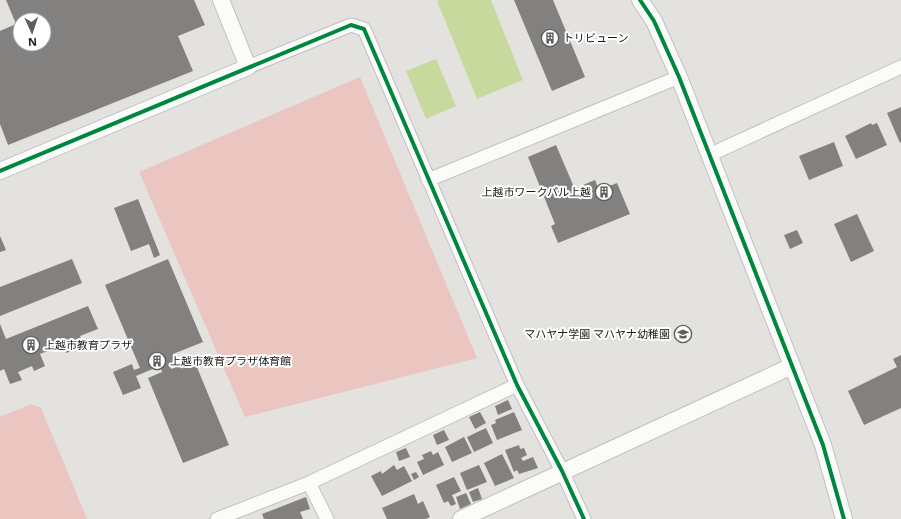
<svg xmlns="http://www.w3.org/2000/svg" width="901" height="519" font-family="'Open Sans','Noto Sans JP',sans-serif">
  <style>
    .green { fill: #ebc5c0 }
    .water { fill: #c7d99c }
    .building { fill: #83817f; fill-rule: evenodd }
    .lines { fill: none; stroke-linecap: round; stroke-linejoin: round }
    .minor-casing { stroke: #c2c0bd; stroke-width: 15 }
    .tertiary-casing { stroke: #c2c0bd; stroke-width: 18 }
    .minor { stroke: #fbfbfa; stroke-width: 13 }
    .tertiary { stroke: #fbfbfa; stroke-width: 16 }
    .cycleway-casing { stroke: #fff; stroke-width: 6 }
    .cycleway { stroke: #00873e; stroke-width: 4 }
    .labels { text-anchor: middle; stroke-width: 4; stroke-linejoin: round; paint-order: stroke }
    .poi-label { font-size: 11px; fill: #181715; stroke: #fff; text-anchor: start }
  </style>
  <rect width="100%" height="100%" fill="#e4e2df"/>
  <g class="green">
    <polygon points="360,77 477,358 245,417 139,172"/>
    <polygon points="31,404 41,408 87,519 0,519 0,417"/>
  </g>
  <g class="water">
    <polygon points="440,0 491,0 523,80 477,99 437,1"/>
    <polygon points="436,59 456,106 426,119 406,71"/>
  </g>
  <g class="building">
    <path d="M6,0H194L205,25L178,36L193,71L8,145L0,124V31L16,24ZM20,20H44V44H20Z"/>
    <polygon points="514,0 553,0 585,77 552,91"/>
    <polygon points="901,107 901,142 900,143 887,113"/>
    <polygon points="871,123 872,125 877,123 887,145 856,159 845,136"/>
    <polygon points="834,142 843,166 809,180 799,156"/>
    <polygon points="556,145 579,199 588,195 583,185 595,180 599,190 617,183 630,214 558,243 551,226 555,224 528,157"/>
    <polygon points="138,199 160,255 154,258 149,244 131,251 114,208"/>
    <polygon points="857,214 874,251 851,262 834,224"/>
    <polygon points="797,230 803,243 790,249 784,235"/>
    <polygon points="0,236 6,250 0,252"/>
    <polygon points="72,259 82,283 0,316 0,287"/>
    <polygon points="168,259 203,342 173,354 177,363 170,366 171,369 194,360 229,445 183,463 148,378 162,372 160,366 136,376 141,388 123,395 113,372 132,364 134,370 140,368 105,285"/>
    <polygon points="88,306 98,329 80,336 83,346 66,353 63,345 40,354 45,366 34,371 32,366 18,372 22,380 10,384 4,369 0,371 0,324 6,339"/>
    <polygon points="901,355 901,408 864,425 848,391 897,367 893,359"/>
    <polygon points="508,400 512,409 498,415 495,406"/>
    <polygon points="480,412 486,423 475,429 469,417"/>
    <polygon points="514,412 522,430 497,440 491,425 496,423 495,420"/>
    <polygon points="486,428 493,443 474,452 467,437"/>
    <polygon points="444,430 449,440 437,445 433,435"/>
    <polygon points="464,437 472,453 452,462 445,447"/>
    <polygon points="519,445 520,449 524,448 527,455 521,458 523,461 533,457 538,468 519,474 517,470 514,472 505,450"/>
    <polygon points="406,448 410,457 399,461 396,452"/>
    <polygon points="431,451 433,455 438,452 444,465 423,475 417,462 424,459 422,455"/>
    <polygon points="502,454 514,478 495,486 484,463"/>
    <polygon points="394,465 397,470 404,466 412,481 382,496 371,476 381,471 382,474"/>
    <polygon points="479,465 487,482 467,490 460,473"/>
    <polygon points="416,472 419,477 414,480 411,474"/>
    <polygon points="454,477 461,491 452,495 456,504 451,506 448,501 444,503 436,485"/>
    <polygon points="478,488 482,499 473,502 469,492"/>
    <polygon points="466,493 471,504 460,509 456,497"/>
    <polygon points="414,494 418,504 423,501 430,517 426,519 387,519 382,508"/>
    <polygon points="306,497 310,509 300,512 303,519 264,519 262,514"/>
  </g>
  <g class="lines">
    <defs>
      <g id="minor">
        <polyline points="248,67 351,25 364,29 517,385 562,471 584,519"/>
        <polyline points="709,155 901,67"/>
        <polyline points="428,180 679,77"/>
        <polyline points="309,483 327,519"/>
        <polyline points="217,519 309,483 517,385"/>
      </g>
      <g id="tertiary">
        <polyline points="640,0 654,21 679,77 823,445 844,519"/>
        <polyline points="0,171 248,67 221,0"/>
        <polyline points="461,519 792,366"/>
      </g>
    </defs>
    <use href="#minor" class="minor-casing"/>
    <use href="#tertiary" class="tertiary-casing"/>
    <use href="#minor" class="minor"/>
    <use href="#tertiary" class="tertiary"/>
    <defs>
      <g id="cycleway">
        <polyline points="640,0 654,21 679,77 823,445 844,519"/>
        <polyline points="0,171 351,25 364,29 517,385 562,471 584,519"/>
      </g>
    </defs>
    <use href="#cycleway" class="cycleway-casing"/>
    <use href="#cycleway" class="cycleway"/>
  </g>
  <defs>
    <symbol id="building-ring" viewBox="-11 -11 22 22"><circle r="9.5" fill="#fff" stroke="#5f5e5c" stroke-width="1.5"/><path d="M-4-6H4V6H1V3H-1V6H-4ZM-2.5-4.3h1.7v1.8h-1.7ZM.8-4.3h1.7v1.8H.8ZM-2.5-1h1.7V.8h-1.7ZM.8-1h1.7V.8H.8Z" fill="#5f5e5c"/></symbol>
    <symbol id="school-ring" viewBox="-11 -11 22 22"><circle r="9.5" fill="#fff" stroke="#5f5e5c" stroke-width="1.5"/><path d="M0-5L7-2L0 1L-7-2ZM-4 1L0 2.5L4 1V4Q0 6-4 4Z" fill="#5f5e5c"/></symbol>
  </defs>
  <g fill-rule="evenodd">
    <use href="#building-ring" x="540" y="28" width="20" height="20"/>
    <use href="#building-ring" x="594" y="182" width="20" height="20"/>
    <use href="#school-ring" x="673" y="324" width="20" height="20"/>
    <use href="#building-ring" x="21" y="335" width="20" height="20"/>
    <use href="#building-ring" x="147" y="351" width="20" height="20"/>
  </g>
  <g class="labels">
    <g class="poi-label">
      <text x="563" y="42">トリビューン</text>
      <text x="591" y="196" text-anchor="end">上越市ワークパル上越</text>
      <text x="670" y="338" text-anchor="end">マハヤナ学園 マハヤナ幼稚園</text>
      <text x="44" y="349">上越市教育プラザ</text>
      <text x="170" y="365">上越市教育プラザ体育館</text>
    </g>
  </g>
  <g transform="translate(32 32) rotate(177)"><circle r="19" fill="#ffffff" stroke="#a3a2a1"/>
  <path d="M0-3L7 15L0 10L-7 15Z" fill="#5f5e5c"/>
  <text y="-6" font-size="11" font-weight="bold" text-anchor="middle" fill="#181715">N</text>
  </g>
</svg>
